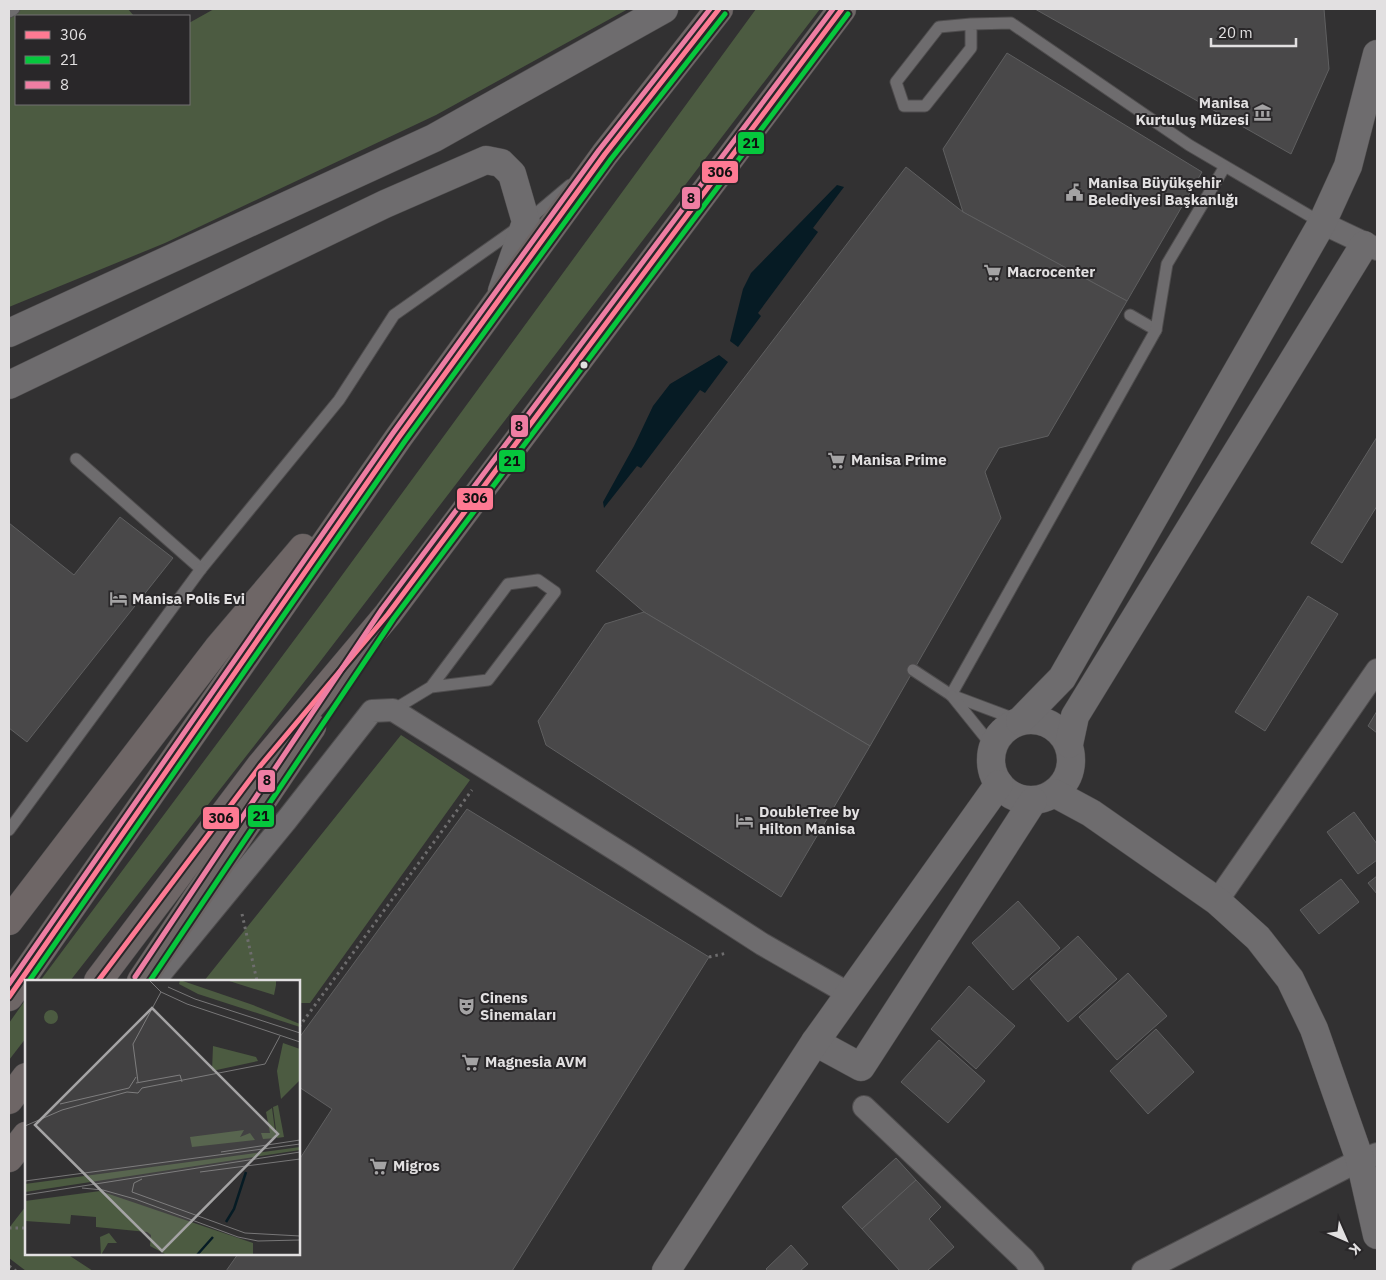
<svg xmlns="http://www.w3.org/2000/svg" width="1386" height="1280" font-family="'IBM Plex Sans',sans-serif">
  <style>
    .green { fill: #4c5b41 }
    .water { fill: #061b24 }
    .building { fill: #494849; stroke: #5f5f60 }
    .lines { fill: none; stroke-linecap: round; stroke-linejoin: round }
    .lane-casing { stroke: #4f4d4e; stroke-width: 13 }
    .street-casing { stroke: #4f4d4e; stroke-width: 24 }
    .secondary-casing { stroke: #4f4d4e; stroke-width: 29 }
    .highway-casing { stroke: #4f4d4e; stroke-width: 29 }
    .path { stroke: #6e6d6e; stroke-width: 3; stroke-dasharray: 2.5 4; stroke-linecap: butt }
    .lane { stroke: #6e6c6e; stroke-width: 11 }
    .street { stroke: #6e6c6e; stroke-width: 22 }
    .secondary { stroke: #6e6c6e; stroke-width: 28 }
    .highway { stroke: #6e6666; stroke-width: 28 }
    .bus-1-casing { stroke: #292729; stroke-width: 9 }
    .bus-2-casing { stroke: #292729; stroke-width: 9 }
    .bus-3-casing { stroke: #292729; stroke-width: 9 }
    .bus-1 { stroke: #fe7a93; stroke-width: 5 }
    .bus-2 { stroke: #06c73d; stroke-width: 5 }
    .bus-3 { stroke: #ee7ea3; stroke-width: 5 }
    .bus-dot { fill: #e2e0e1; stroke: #292729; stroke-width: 2 }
    .labels { text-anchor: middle; stroke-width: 4; stroke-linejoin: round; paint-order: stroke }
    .poi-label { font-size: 15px; font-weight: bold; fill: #e2e0e1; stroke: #292729; text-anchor: start }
    .inset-river { fill: none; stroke: #061b24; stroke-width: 2.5 }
    .inset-road { fill: none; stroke: #787778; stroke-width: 1 }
    .view { fill: #a4a3a4; fill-opacity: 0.15; stroke: #a4a3a4; stroke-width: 2.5 }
    .inset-edge { fill: none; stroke: #e2e0e1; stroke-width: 2.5 }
    .line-badge { stroke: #292729; stroke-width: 2 }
    .pale-badge-label { font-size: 14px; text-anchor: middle; font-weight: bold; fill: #111 }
  </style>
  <rect width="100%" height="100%" fill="#323132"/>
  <g class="green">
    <polygon points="9,9 128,9 134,16 16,16 16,104 189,104 189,23 214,9 628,9 436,115 165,243 9,307"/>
    <polygon points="756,9 820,9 319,663 70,981 40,981 321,604"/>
    <polygon points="401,735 470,780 310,1003 299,1003 299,981 204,981"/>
    <polygon points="26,999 26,1038 9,1060 9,1023"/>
    <polygon points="26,1206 26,1254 67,1254 93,1271 26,1271 9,1258 9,1228"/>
  </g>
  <g class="water">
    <polygon points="837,185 844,187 813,228 818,232 758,313 761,316 738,347 730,341 743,289 751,273"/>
    <polygon points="719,355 728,362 705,393 700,390 641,468 637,466 604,508 603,502 634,446 653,406 670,384"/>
  </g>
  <g class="building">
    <polygon points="1035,9 1324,9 1329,69 1291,154"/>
    <polygon points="1007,53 1202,172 1127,301 963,212 943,149"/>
    <polygon points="906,167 963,212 1127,301 1048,436 999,448 985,472 1001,518 870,746 644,612 596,571"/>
    <polygon points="1377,437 1377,506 1342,563 1311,543"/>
    <polygon points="120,517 173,558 27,742 9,728 9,523 74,575"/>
    <polygon points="1308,596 1338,614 1265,731 1235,712"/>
    <polygon points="644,612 870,746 781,897 546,745 538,721 605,624"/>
    <polygon points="1377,711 1377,733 1368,726"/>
    <polygon points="467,809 709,957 512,1271 226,1271 238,1254 299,1254 299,1160 332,1109 299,1087 299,1038"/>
    <polygon points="1354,812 1377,844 1377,860 1358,874 1327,832"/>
    <polygon points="1377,876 1377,894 1368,883"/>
    <polygon points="1341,879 1359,902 1319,934 1300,910"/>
    <polygon points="1018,901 1060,948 1013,990 972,943"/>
    <polygon points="1078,936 1117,979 1068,1022 1030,979"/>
    <polygon points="1128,973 1167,1016 1117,1060 1079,1017"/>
    <polygon points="969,986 1015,1026 976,1069 931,1029"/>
    <polygon points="1156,1029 1194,1072 1148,1114 1110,1071"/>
    <polygon points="939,1040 985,1081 948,1123 901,1082"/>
    <polygon points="896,1158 916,1180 862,1229 842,1207"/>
    <polygon points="916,1180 941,1207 929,1219 954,1247 927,1271 900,1271 862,1229"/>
    <polygon points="791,1245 808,1264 800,1271 768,1271 766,1269"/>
  </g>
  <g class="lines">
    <defs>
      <g id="lane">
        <polyline points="9,12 14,9"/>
        <polyline points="971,24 971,48 925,106 904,106 896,82 939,27 971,24 1011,23 1189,145 1322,223"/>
        <polyline points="1130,315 1156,330"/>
        <polyline points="76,459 201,569 339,400 394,315 526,222 570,185"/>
        <polyline points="913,670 951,695 1020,721"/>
        <polyline points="951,695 1156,330 1167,264 1224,168"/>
        <polyline points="952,696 993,747"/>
        <polyline points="393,710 431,687 488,680 555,592 538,580 508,584 431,687"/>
        <polyline points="9,830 201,569"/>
      </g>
      <g id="street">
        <polyline points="1322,223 1377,249"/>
        <polyline points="1217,901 1377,670"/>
        <polyline points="156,979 285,822 372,711 393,710 629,858 762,944 851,995"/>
        <polyline points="864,1107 1024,1259 1033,1271"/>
        <polyline points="1143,1271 1360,1160 1377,1154"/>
      </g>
      <g id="secondary">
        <polyline points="9,333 434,138 664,9"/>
        <polyline points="9,385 385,204 486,160 501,163 512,174 526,222 502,291"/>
        <circle cx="1031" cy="760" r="40"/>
        <polyline points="1020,721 1062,678 1322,223 1348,166 1377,54"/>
        <polyline points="1069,744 1075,716 1364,245"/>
        <polyline points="1054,793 1091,813 1217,901 1258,938 1290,979 1314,1029 1360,1160 1377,1235"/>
        <polyline points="815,1042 861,1067 1033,801"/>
        <polyline points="666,1271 815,1042 999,784"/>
      </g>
      <g id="highway">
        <polyline points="9,921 218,648 303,548"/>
        <polyline points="98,981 261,765 388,614 842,9"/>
        <polyline points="141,981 312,727"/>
        <polyline points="9,997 399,437 605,154 719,9"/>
        <polyline points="9,1100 26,1077"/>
        <polyline points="9,1158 26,1136"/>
      </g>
    </defs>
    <use href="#lane" class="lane-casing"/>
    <use href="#street" class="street-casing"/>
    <use href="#secondary" class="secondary-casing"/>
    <use href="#highway" class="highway-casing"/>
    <g class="path">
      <polyline points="242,914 257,981"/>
      <polyline points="709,957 727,953"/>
      <polyline points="299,1027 472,790"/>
      <polyline points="9,1228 26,1228"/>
      <polyline points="9,1266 16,1271"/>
    </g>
    <use href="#lane" class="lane"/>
    <use href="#street" class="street"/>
    <use href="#secondary" class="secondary"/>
    <use href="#highway" class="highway"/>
    <defs>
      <g id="bus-1">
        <polyline points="98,981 261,765 388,614 842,9"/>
        <polyline points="9,997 399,437 605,154 719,9"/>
      </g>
      <g id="bus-2">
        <polyline points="29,981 405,441 611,159 725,14"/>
        <polyline points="150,981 394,618 848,14"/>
      </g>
      <g id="bus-3">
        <polyline points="135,977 382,609 833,9"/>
        <polyline points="9,984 393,433 599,150 710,9"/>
      </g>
    </defs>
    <use href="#bus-1" class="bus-1-casing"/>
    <use href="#bus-2" class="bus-2-casing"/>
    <use href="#bus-3" class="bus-3-casing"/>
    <use href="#bus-1" class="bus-1"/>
    <use href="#bus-2" class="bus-2"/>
    <use href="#bus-3" class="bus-3"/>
  </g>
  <defs>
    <symbol id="museum-bare" viewBox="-9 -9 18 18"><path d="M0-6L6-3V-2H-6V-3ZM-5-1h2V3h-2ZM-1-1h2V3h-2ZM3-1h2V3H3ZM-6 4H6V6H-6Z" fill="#a4a3a4" stroke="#292729" stroke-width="2.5" paint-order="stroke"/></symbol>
    <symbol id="civic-bare" viewBox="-9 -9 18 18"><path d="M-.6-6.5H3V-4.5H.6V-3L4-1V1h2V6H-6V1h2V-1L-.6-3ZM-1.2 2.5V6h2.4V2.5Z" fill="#a4a3a4" stroke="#292729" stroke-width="2.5" paint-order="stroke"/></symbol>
    <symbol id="supermarket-bare" viewBox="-9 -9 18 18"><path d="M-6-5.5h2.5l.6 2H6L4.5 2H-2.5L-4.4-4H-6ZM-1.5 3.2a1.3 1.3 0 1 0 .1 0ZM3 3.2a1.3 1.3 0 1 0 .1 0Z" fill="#a4a3a4" stroke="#292729" stroke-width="2.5" paint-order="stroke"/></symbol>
    <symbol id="hotel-bare" viewBox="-9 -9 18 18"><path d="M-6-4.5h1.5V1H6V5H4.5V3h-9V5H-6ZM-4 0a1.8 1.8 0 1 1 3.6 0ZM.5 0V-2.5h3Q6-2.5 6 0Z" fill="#a4a3a4" stroke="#292729" stroke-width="2.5" paint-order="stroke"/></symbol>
    <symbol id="theatre-bare" viewBox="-9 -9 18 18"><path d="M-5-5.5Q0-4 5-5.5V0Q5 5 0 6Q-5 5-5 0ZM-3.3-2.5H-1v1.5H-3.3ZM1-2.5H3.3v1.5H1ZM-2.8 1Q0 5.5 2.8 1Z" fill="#a4a3a4" stroke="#292729" stroke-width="2.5" paint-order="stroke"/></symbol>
  </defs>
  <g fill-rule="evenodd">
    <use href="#museum-bare" x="1250" y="100" width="25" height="25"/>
    <use href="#civic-bare" x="1062" y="180" width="25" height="25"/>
    <use href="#supermarket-bare" x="980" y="260" width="25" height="25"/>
    <use href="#supermarket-bare" x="824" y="448" width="25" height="25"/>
    <use href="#hotel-bare" x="106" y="586" width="25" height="25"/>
    <use href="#hotel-bare" x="732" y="808" width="25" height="25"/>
    <use href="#theatre-bare" x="454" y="994" width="25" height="25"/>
    <use href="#supermarket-bare" x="458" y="1050" width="25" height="25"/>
    <use href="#supermarket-bare" x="366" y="1154" width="25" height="25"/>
  </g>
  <circle class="bus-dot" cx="584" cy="365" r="4.5"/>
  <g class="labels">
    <g class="poi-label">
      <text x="1249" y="108" text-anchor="end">Manisa<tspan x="1249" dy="17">Kurtuluş Müzesi</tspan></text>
      <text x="1088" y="188">Manisa Büyükşehir<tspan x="1088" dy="17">Belediyesi Başkanlığı</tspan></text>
      <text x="1007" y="277">Macrocenter</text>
      <text x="851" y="465">Manisa Prime</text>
      <text x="132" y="604">Manisa Polis Evi</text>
      <text x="759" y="817">DoubleTree by<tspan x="759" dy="17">Hilton Manisa</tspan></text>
      <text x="480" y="1003">Cinens<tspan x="480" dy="17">Sinemaları</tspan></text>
      <text x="485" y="1067">Magnesia AVM</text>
      <text x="393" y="1171">Migros</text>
    </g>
  </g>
  <g transform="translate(25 980)">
    <rect width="275" height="275" fill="#323132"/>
    <path d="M155,0L228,25L275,44V47L173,14L154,4ZM201,0H251V5L249,15ZM19 37a7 7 0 1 1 14 0a7 7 0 1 1-14 0ZM258,63L275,69V100L256,119L252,91ZM188,66L231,77L233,81L187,91ZM253,125L259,157L252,158L248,127ZM247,128L251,158L238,159L236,153H245L241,132ZM219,150L215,157L225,153L230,160L167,167L165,157ZM275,167V170L0,212V204ZM75,211L228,263V275H142L125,266L126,255L122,252L71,247V237L46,235L45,244L0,241V221ZM84,253L92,263H83L76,275L75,257Z" fill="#4c5b41"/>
    <path class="inset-river" d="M201,242L209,229L221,192M172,275L188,257"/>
    <path class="inset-road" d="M124,0L136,12L162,24L275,62M143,7L170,19L275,53M113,102L108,64L136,12M111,103L155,95L157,102M35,124L104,108L111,97M0,146L37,130L102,112L113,113L117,108L240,84L255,56M196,172L275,160M175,192L275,179M117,199L109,203L107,212L220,253L275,256M0,201L275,164M57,208L78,210L110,219L213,257L233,261L275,260M0,215L275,172"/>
    <path class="view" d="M127,28L253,154L137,271L10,145Z"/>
    <rect width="275" height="275" class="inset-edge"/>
  </g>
  <g class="line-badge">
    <rect x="737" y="131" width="28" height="24" rx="5" fill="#06c73d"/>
    <rect x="701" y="160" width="38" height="24" rx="5" fill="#fe7a93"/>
    <rect x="681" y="186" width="20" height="24" rx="5" fill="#ee7ea3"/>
    <rect x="510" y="414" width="19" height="24" rx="5" fill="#ee7ea3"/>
    <rect x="498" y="449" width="28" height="24" rx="5" fill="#06c73d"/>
    <rect x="456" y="487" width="38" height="24" rx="5" fill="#fe7a93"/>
    <rect x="257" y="769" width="19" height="24" rx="5" fill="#ee7ea3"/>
    <rect x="247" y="804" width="28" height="24" rx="5" fill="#06c73d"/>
    <rect x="202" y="806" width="38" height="24" rx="5" fill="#fe7a93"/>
  </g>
  <g class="pale-badge-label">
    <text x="751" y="148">21</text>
    <text x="720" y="177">306</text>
    <text x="691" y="203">8</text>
    <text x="519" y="431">8</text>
    <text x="512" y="466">21</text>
    <text x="475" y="503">306</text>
    <text x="267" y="785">8</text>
    <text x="261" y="821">21</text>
    <text x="221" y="823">306</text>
  </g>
  <rect width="1386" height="1280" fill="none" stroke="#e2e0e1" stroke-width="20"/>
  <rect x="15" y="15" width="175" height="90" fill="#292729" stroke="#737173"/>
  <rect x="25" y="31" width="25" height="8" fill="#fe7a93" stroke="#737173"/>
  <text x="60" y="40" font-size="15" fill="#e2e0e1">306</text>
  <rect x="25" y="56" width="25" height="8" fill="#06c73d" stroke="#737173"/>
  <text x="60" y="65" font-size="15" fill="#e2e0e1">21</text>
  <rect x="25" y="81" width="25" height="8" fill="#ee7ea3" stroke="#737173"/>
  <text x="60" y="90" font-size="15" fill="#e2e0e1">8</text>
  <g transform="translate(1346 1240) rotate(135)" stroke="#292729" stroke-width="4" paint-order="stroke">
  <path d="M0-4L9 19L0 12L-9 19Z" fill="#e2e0e1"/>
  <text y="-8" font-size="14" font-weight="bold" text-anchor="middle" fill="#e2e0e1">K</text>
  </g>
  <path d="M1211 38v8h85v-8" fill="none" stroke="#e2e0e1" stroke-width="2.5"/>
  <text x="1218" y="38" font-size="15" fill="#e2e0e1" stroke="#292729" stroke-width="4" paint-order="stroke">20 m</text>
</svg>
